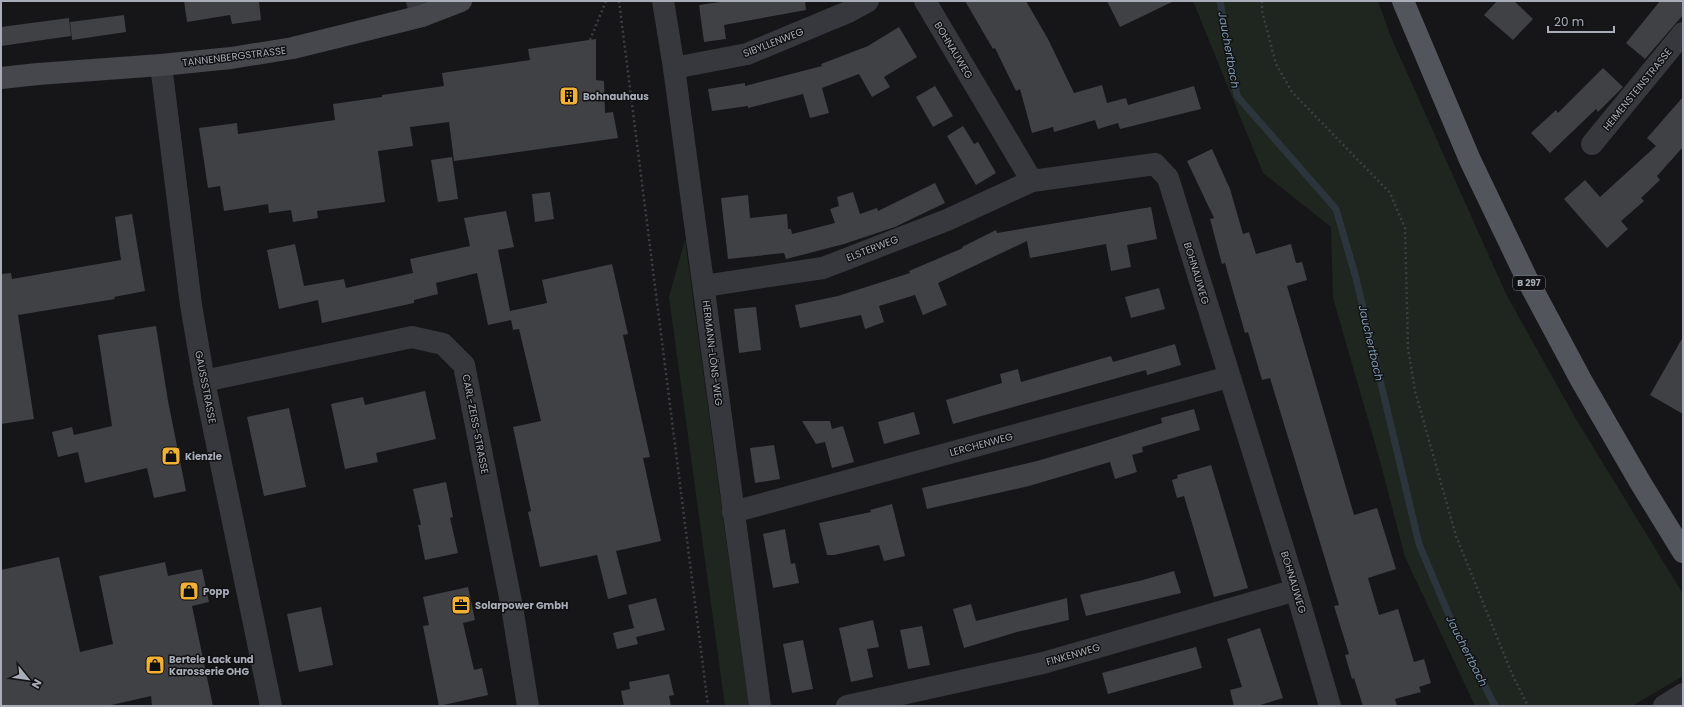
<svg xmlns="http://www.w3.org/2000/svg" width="1684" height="707" font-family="Poppins,sans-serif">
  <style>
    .green { fill: #1e261f }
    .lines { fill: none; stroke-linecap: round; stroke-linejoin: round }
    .stream { stroke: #2c353c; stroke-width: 7 }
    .building { fill: #404145 }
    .path { stroke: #3d3f44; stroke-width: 2.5; stroke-dasharray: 2 3; stroke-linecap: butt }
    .street { stroke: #37383d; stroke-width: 22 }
    .secondary { stroke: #45474d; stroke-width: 22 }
    .primary { stroke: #53555c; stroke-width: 22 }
    .labels { text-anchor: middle; stroke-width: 3; stroke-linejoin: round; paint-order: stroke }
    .shield { fill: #111113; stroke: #7b7e86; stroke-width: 1 }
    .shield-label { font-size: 9px; font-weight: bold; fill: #a8adb8 }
    .street-label { font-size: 10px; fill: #a8adb8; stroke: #111113 }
    .poi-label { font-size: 10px; font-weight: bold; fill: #a8adb8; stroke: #111113; text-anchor: start }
    .water-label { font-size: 11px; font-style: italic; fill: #7f9bb3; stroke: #111113 }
  </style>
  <rect width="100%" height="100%" fill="#161618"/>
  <g class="green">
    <polygon points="1193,1 1378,1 1391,37 1506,294 1576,419 1683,594 1683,676 1632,706 1475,706 1405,557 1380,461 1333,298 1331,227 1263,173"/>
    <polygon points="685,240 749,706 725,706 669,297"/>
  </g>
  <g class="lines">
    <polyline class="stream" points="1220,1 1237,96 1336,209 1356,278 1419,544 1451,620 1495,706"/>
  </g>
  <g class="building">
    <polygon points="184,1 259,1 261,20 232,24 230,15 187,22"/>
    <polygon points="727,1 805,1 806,10 724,25 726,39 704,42 699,5"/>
    <polygon points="965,1 1026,1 1048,39 1074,93 1102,85 1107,103 1126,98 1128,105 1194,86 1201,109 1120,129 1118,123 1098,129 1095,120 1054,132 1053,127 1032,133 1020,89 1016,91 995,48 993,49"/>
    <polygon points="1107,1 1174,1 1120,27"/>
    <polygon points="1497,1 1514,1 1533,19 1513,40 1484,15"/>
    <polygon points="1660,1 1683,1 1683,15 1645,59 1626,43"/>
    <polygon points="124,15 126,32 72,40 70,22"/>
    <polygon points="69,18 71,36 1,46 1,27"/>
    <polygon points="899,27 917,57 884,77 890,87 872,97 859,74 822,88 829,113 810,118 803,94 748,108 748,106 712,111 708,89 745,83 745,86 822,66 821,64 868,46"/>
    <polygon points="596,39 596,80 604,81 605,113 613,112 618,138 454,161 449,122 410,127 413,146 378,151 385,202 317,211 318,218 293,222 291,210 269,213 268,204 224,211 220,186 208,188 199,128 237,123 238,134 335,120 333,104 382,97 382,95 444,86 442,73 530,60 528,49"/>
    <polygon points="1603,68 1623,87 1598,112 1596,109 1550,153 1531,133 1556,110 1558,113"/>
    <polygon points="935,86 953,116 933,127 916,97"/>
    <polygon points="1683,97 1683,147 1657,176 1660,180 1641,198 1644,201 1621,221 1628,229 1607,248 1564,199 1585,180 1600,197 1656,146 1647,138"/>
    <polygon points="963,126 974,144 978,142 996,173 976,185 947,136"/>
    <polygon points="1212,149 1230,189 1243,234 1249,232 1256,254 1291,244 1296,263 1302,262 1307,280 1287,286 1354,515 1377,508 1396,569 1368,578 1379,615 1398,609 1414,662 1424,659 1431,683 1419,687 1421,692 1395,699 1397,706 1363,706 1354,678 1352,679 1345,655 1349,654 1334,606 1339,605 1270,378 1262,380 1248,332 1245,333 1225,263 1222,264 1210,219 1214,218 1187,161"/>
    <polygon points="452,157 458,199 438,202 431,160"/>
    <polygon points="935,183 945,203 895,227 844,244 786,259 784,253 728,259 721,198 748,195 750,218 787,214 788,229 791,229 792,234 835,223 830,209 839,206 837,197 853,192 860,214 877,208 878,211"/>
    <polygon points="550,192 554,219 535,222 532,194"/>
    <polygon points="1151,207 1157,239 1127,245 1131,267 1111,271 1106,244 1030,258 1027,241 938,283 947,305 930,312 923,315 915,295 879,306 884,322 865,329 861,315 800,328 795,305 838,296 910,273 909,271 963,248 962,247 996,230 997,233"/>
    <polygon points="506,211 514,247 498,250 510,311 547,303 542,280 612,264 628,334 623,335 650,457 643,458 661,541 616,551 627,594 608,599 597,555 540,567 528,512 531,511 513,427 541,421 519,329 513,330 511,320 488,325 477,273 436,283 438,294 414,300 414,303 322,323 318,300 279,309 267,250 295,244 304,286 344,279 346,288 413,273 410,259 470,246 464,218"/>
    <polygon points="132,214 145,291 114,297 115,299 18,315 34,419 1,424 1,274 11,273 12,279 121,260 115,217"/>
    <polygon points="1159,288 1165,309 1131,318 1125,297"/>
    <polygon points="756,307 761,350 739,353 734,309"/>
    <polygon points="156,326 168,401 186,491 154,498 147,468 85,483 78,452 58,457 52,432 72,427 74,435 112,426 98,335"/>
    <polygon points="1683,337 1683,414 1650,395"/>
    <polygon points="1175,344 1181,365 1147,375 1146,370 953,424 946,400 1002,383 1000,374 1018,369 1021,382 1111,356 1113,362"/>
    <polygon points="425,391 436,439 376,453 378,462 345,469 331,404 363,397 365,405"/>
    <polygon points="289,408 306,487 264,496 247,417"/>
    <polygon points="1194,409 1200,430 1142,447 1143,452 1132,455 1137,472 1115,479 1110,462 1029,486 927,509 922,488 1037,461 1095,444 1162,423 1161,418"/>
    <polygon points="914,412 920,434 884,444 878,422"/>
    <polygon points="802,421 830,421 832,429 843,426 854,462 832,468 825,442 816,444"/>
    <polygon points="774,445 780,479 755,483 750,448"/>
    <polygon points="1211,465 1248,588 1214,597 1184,496 1177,498 1172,480 1178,478 1177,475"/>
    <polygon points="446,482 453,517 450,518 458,553 425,560 418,525 421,525 413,489"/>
    <polygon points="892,504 905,556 884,561 879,545 834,555 827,555 819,523 871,512 870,510"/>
    <polygon points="785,529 791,564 795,563 799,583 773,588 763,534"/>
    <polygon points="59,557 80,652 113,644 99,576 165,562 168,576 202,569 209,602 192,606 213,706 152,706 151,696 107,706 1,706 1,570"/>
    <polygon points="1174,571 1181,593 1086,616 1080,595 1083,594 1143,580"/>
    <polygon points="468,587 475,620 463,623 474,670 482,668 488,695 439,706 423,626 429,625 423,597"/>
    <polygon points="656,598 665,630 636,637 638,644 617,649 613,633 634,628 628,605"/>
    <polygon points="1067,598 1069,620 1017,632 964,648 953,609 971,604 976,621"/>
    <polygon points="321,607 333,665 299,672 287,614"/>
    <polygon points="873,620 879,647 867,649 873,677 851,682 839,628"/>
    <polygon points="922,626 930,665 908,669 900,630"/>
    <polygon points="1260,628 1283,698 1257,706 1234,706 1230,690 1242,687 1227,639"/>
    <polygon points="803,640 813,689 792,693 783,644"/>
    <polygon points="1196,647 1202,668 1108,694 1102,673"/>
    <polygon points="669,674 674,695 669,696 671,706 624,706 621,691 630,689 629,682"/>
  </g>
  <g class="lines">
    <g class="path">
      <polyline points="619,1 708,706"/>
      <polyline points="1262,1 1262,11 1276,64 1292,92 1390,193 1405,228 1408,348 1415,391 1456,536 1512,674 1528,706"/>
      <polyline points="590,40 606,1"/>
    </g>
    <g class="street">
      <polyline points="417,1 422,16"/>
      <polyline points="663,1 674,68 760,706"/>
      <polyline points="925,1 1032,181 1155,164 1168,178 1296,590 1330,706"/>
      <polyline points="161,65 191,305 204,381 271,706"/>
      <polyline points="674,68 747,54 848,12 868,1"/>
      <polyline points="1592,144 1683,33"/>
      <polyline points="704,286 823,268 947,220 1032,181"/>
      <polyline points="204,381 412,337 443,344 464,365 512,607 528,706"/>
      <polyline points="733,512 1229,377"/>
      <polyline points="847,706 1043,663 1296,590"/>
      <polyline points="1664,706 1683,694"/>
    </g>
    <polyline class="secondary" points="1,78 38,74 161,65 231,58 293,48 422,16 461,1"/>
    <polyline class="primary" points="1403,1 1470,160 1527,279 1581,380 1640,482 1683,552"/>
  </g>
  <defs>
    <symbol id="building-square" viewBox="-11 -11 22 22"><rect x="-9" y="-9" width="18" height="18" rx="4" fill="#f2b134" stroke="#111113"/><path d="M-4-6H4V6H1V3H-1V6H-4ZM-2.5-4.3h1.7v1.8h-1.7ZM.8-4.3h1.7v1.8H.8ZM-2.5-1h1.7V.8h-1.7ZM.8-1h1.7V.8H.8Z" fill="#111"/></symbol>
    <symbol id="shop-square" viewBox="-11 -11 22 22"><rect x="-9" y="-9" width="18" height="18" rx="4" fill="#f2b134" stroke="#111113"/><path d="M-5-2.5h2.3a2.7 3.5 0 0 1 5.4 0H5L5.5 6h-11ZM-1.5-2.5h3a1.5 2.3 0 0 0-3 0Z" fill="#111"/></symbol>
    <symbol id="office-square" viewBox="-11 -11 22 22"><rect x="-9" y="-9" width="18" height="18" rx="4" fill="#f2b134" stroke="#111113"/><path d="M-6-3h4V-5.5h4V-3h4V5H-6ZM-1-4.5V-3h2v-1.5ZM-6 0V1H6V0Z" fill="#111"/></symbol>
  </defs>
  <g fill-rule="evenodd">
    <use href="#building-square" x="558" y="85" width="22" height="22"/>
    <use href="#shop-square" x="160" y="445" width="22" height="22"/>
    <use href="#shop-square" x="178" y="580" width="22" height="22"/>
    <use href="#office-square" x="450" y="594" width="22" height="22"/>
    <use href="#shop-square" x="144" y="654" width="22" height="22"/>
  </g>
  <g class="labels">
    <rect class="shield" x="1513" y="276" width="32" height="14" rx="3"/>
    <g class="shield-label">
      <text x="1529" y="286">B 297</text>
    </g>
    <g class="street-label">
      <text transform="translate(773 42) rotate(-21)" y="4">SIBYLLENWEG</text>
      <text transform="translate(954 50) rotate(59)" y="4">BOHNAUWEG</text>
      <text transform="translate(234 56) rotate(-7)" y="4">TANNENBERGSTRASSE</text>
      <text transform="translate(1637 89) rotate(-51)" y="4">HEIMENSTEINSTRASSE</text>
      <text transform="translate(872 248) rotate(-21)" y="4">ELSTERWEG</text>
      <text transform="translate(1197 273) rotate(73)" y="4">BOHNAUWEG</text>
      <text transform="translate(713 353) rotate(83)" y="4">HERMANN-LÖNS-WEG</text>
      <text transform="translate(206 387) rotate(79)" y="4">GAUSSSTRASSE</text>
      <text transform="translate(476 424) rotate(79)" y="4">CARL-ZEISS-STRASSE</text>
      <text transform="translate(981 444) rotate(-15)" y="4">LERCHENWEG</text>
      <text transform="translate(1294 582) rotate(73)" y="4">BOHNAUWEG</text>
      <text transform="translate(1073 654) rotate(-16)" y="4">FINKENWEG</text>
    </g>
    <g class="poi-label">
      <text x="583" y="100">Bohnauhaus</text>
      <text x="185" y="460">Kienzle</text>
      <text x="203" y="595">Popp</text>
      <text x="475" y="609">Solarpower GmbH</text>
      <text x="169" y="663">Bertele Lack und<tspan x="169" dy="12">Karosserie OHG</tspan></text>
    </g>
    <g class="water-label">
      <text transform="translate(1229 50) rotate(80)" y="4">Jauchertbach</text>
      <text transform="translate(1371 343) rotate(77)" y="4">Jauchertbach</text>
      <text transform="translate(1467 651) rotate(63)" y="4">Jauchertbach</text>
    </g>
  </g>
  <rect width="1684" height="707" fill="none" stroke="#a8adb8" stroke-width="4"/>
  <g transform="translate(28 679) rotate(119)" stroke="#111113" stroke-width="3" paint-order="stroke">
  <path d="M0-3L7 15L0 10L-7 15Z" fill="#a8adb8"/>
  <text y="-6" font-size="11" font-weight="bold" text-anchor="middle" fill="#a8adb8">N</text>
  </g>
  <path d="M1548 26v6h66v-6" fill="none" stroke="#a8adb8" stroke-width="2"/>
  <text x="1554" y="26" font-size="12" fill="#a8adb8" stroke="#111113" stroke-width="3" paint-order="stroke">20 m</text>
</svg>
